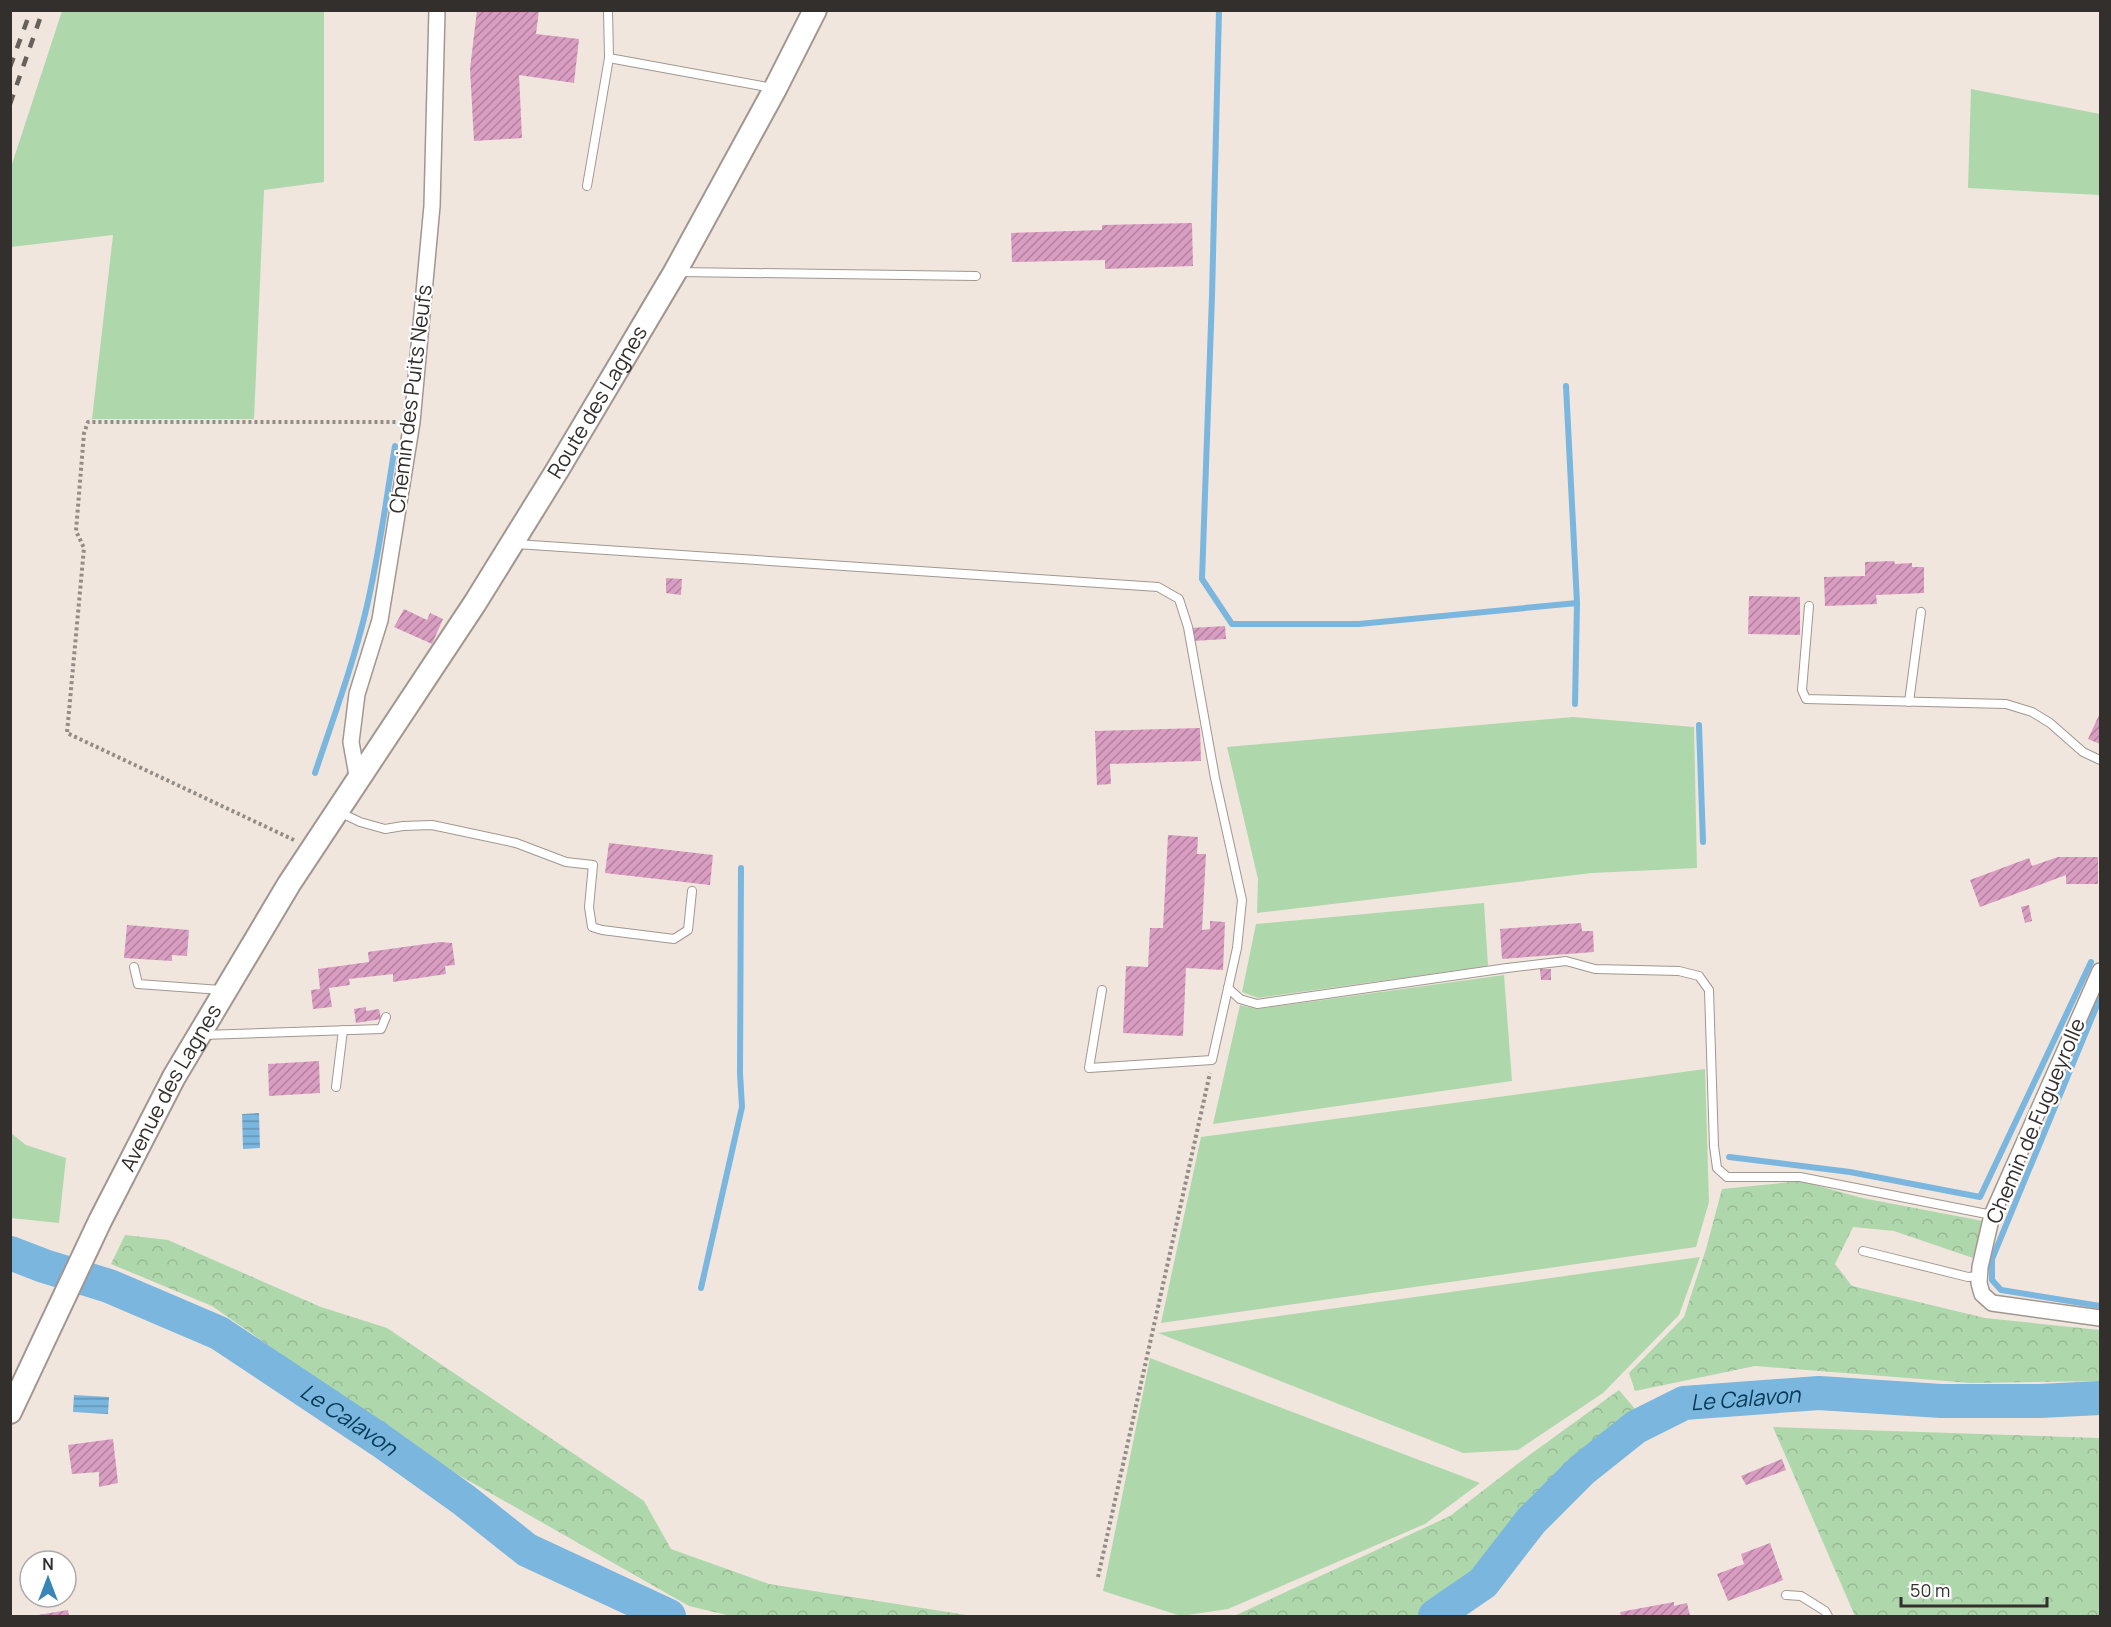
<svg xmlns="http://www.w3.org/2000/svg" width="2111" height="1627" font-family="Manrope,sans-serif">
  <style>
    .green { fill: #afd7ac }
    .forest { fill: url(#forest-crowns) }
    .water { fill: url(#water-rules) }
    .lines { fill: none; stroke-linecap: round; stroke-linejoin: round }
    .stream { stroke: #7ab6de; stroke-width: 6 }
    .river { stroke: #7ab6de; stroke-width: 34 }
    .building { fill: url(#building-hatch) }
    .lane-casing { stroke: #a19790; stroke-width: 10 }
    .street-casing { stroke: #a19790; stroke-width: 18 }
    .secondary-casing { stroke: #a19790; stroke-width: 26 }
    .path { stroke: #938c87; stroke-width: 4; stroke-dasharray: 3 3; stroke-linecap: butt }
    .lane { stroke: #fff; stroke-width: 8 }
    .street { stroke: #fff; stroke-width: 15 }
    .secondary { stroke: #fff; stroke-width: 22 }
    .rail { stroke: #67615d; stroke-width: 4.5; stroke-dasharray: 10 10; stroke-linecap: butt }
    .labels { text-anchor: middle; stroke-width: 4.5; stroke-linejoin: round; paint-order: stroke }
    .street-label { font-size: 21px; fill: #332f2c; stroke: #fff }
    .water-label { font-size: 22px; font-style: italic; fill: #063954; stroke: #fff }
  </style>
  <defs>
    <pattern id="forest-crowns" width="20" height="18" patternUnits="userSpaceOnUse" patternTransform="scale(1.5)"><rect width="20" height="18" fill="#afd7ac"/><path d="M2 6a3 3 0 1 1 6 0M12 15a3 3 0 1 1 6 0" fill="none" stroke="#97b994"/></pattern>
    <pattern id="water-rules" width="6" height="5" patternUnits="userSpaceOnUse" patternTransform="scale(1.5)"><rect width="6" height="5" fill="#7ab6de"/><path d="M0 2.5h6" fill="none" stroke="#6594b4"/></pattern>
    <pattern id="building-hatch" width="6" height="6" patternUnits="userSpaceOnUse" patternTransform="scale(1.5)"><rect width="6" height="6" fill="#d99dc2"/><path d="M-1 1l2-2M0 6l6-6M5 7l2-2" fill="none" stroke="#b1809e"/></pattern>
  </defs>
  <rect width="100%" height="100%" fill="#f0e6de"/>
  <g class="green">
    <polygon points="62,11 324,11 324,182 264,190 254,419 92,419 113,235 11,247 11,167"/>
    <polygon points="1971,89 2100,114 2100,195 1968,188"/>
    <polygon points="1573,717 1694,727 1697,868 1592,873 1257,913 1258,879 1227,747"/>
    <polygon points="1484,903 1488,966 1258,998 1242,992 1256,924"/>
    <polygon points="1504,975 1512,1081 1213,1124 1240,1005 1257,1009"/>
    <polygon points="1705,1069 1709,1202 1696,1247 1161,1323 1201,1137"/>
    <polygon points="11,1133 26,1145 66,1158 59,1223 11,1218"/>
    <polygon points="1700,1257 1679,1315 1603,1393 1518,1450 1463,1453 1158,1333"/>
    <polygon points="1150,1358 1480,1483 1425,1524 1228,1609 1181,1616 1103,1591"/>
  </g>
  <g class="forest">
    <polygon points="1801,1181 1862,1198 1983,1221 1973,1258 1894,1231 1853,1227 1835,1264 1852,1286 1985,1318 2100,1330 2100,1381 1971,1383 1755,1366 1635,1391 1629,1373 1684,1317 1706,1249 1722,1189"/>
    <polygon points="125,1235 168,1240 321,1307 387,1328 644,1501 671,1549 769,1584 973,1616 731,1616 689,1606 441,1465 212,1306 111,1264"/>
    <polygon points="1619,1390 1635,1409 1543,1495 1500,1542 1459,1592 1416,1616 1234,1616 1450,1516 1520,1462"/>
    <polygon points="1773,1427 2100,1438 2100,1616 1855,1616"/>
  </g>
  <g class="water">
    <polygon points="259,1113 260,1148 243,1149 242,1114"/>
    <polygon points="74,1395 109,1397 108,1414 73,1412"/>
  </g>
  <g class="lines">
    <g class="stream">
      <polyline points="1219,10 1212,296 1202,579 1232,624 1359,624 1577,603 1575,704"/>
      <polyline points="1566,386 1577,603"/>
      <polyline points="1699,725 1703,842"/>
      <path d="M315,773C333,719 353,665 366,610C379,556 386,500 395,446"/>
      <polyline points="2100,998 1992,1259 1992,1280 2001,1290 2100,1306"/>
      <polyline points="1729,1157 1850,1172 1980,1197 2091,962"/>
      <polyline points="701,1288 742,1107 740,1073 741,868"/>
    </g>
    <g class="river">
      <path id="s1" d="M10,1253L44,1266L109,1286L219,1333L380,1440L464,1500L527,1550L669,1616"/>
      <path id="s2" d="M1435,1616L1483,1583L1531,1521L1582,1470L1636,1427L1684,1403L1819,1393L1941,1401H2040L2100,1398"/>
    </g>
  </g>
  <g class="building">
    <polygon points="477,10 539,10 536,34 579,39 574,83 519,75 522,138 474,141 470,69"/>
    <polygon points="1192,223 1193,266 1105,269 1105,260 1012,262 1011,233 1102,230 1102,225"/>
    <polygon points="1894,561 1895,564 1912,563 1912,567 1924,567 1924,593 1876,595 1877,604 1825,606 1824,577 1865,576 1865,562"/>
    <polygon points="666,578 682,579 681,595 666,593"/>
    <polygon points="1749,596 1800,597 1800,635 1748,634"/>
    <polygon points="404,609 427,620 430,613 443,619 432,644 394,627"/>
    <polygon points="1225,626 1226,639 1193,641 1191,628"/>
    <polygon points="2100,713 2100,744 2088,739"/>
    <polygon points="1200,728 1201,761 1110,764 1111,784 1097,785 1095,731"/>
    <polygon points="1168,835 1198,837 1197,854 1206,854 1202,930 1210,929 1210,921 1225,922 1223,970 1186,968 1183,1036 1123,1033 1126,966 1148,967 1150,928 1163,928"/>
    <polygon points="609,843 713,855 710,885 605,873"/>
    <polygon points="2058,857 2098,857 2098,884 2066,884 2066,875 1980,907 1970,880 2029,858 2032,866"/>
    <polygon points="2029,905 2032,921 2025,923 2021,907"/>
    <polygon points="1581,923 1582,931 1593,931 1594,952 1502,959 1500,929"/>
    <polygon points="127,925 189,930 187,956 172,955 172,961 124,958"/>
    <polygon points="440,942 452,943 455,965 445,966 446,974 393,982 393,974 349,979 350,985 329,988 332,1007 313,1009 311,990 320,989 318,969 369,962 368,952"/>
    <polygon points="1540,969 1551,969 1551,980 1541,980"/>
    <polygon points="366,1007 366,1011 379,1009 381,1019 356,1023 354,1009"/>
    <polygon points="319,1061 320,1093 269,1096 268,1064"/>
    <polygon points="113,1439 118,1483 99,1487 99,1472 72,1474 68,1445"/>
    <polygon points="1782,1459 1786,1470 1746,1485 1741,1476"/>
    <polygon points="1770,1543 1783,1580 1728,1601 1717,1574 1744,1564 1741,1554"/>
    <polygon points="1674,1602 1674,1606 1687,1603 1690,1616 1621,1616 1620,1612"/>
    <polygon points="68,1610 69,1616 38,1616 38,1615"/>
  </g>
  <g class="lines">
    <defs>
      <g id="lane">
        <polyline points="608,10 609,58 773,88"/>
        <polyline points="587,186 609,58"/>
        <polyline points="679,272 976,276"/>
        <polyline points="516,544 1158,587 1179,599 1188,627 1215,778 1242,900 1237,948 1212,1060 1089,1068 1102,990"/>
        <polyline points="1809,606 1802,690 1806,699 2006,704 2032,712 2050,723 2083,752 2100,760"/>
        <polyline points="1909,702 1921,612"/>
        <polyline points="339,812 360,822 385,829 403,826 432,825 516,843 566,862 593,865 589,907 592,927 602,930 674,939 688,930 692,891"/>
        <polyline points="134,967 138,984 221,990"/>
        <polyline points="1228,988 1240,999 1257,1004 1507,968 1566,961 1595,969 1679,971 1699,976 1709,990 1714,1146 1717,1168 1727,1177 1800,1177 1992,1215"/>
        <polyline points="203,1035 381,1029 386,1017"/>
        <polyline points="336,1087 343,1030"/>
        <polyline points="1863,1251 1968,1277 1979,1276"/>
        <polyline points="1786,1595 1801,1596 1825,1611 1828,1616"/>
      </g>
      <g id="street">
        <polyline points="358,781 351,742 357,694 380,620 412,422 432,206 437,10"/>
        <polyline points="2100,971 1992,1215 1980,1267 1979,1283 1982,1294 1992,1303 2100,1318"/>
      </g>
      <g id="secondary">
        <path id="s3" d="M10,1412L100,1221L174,1077L289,884L475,603L558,469L675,272L775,89L815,10"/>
      </g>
    </defs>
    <use href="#lane" class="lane-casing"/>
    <use href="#street" class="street-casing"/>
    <use href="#secondary" class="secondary-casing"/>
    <g class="path">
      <polyline points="294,840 67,733 84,548 76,531 84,433 88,422 396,422"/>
      <polyline points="1098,1577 1210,1073"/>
    </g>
    <use href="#lane" class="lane"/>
    <use href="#street" class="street"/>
    <use href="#secondary" class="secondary"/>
    <g class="rail">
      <polyline points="10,67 31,10"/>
      <polyline points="10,104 43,10"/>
    </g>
  </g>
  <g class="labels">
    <g class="street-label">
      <text transform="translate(411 399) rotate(-83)" y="7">Chemin des Puits Neufs</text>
      <text dy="7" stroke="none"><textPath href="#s3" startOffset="1170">Route des Lagnes</textPath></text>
      <text dy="7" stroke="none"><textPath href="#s3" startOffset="362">Avenue des Lagnes</textPath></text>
      <text transform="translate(2036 1121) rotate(-67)" y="7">Chemin de Fugueyrolle</text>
    </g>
    <g class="water-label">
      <text dy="8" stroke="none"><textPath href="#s2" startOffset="393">Le Calavon</textPath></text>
      <text dy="8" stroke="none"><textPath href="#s1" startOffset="380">Le Calavon</textPath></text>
    </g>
  </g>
  <rect width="2111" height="1627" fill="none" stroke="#332f2c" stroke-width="24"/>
  <g transform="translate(48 1579)"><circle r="28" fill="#ffffff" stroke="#adacab" stroke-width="1.5"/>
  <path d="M0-4.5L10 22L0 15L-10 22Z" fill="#3886b8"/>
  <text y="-9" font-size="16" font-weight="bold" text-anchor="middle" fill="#332f2c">N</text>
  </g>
  <path d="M1901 1597v9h146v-9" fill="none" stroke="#332f2c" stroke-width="3"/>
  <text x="1910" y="1597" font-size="18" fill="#332f2c" stroke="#ffffff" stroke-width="4.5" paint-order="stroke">50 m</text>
</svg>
